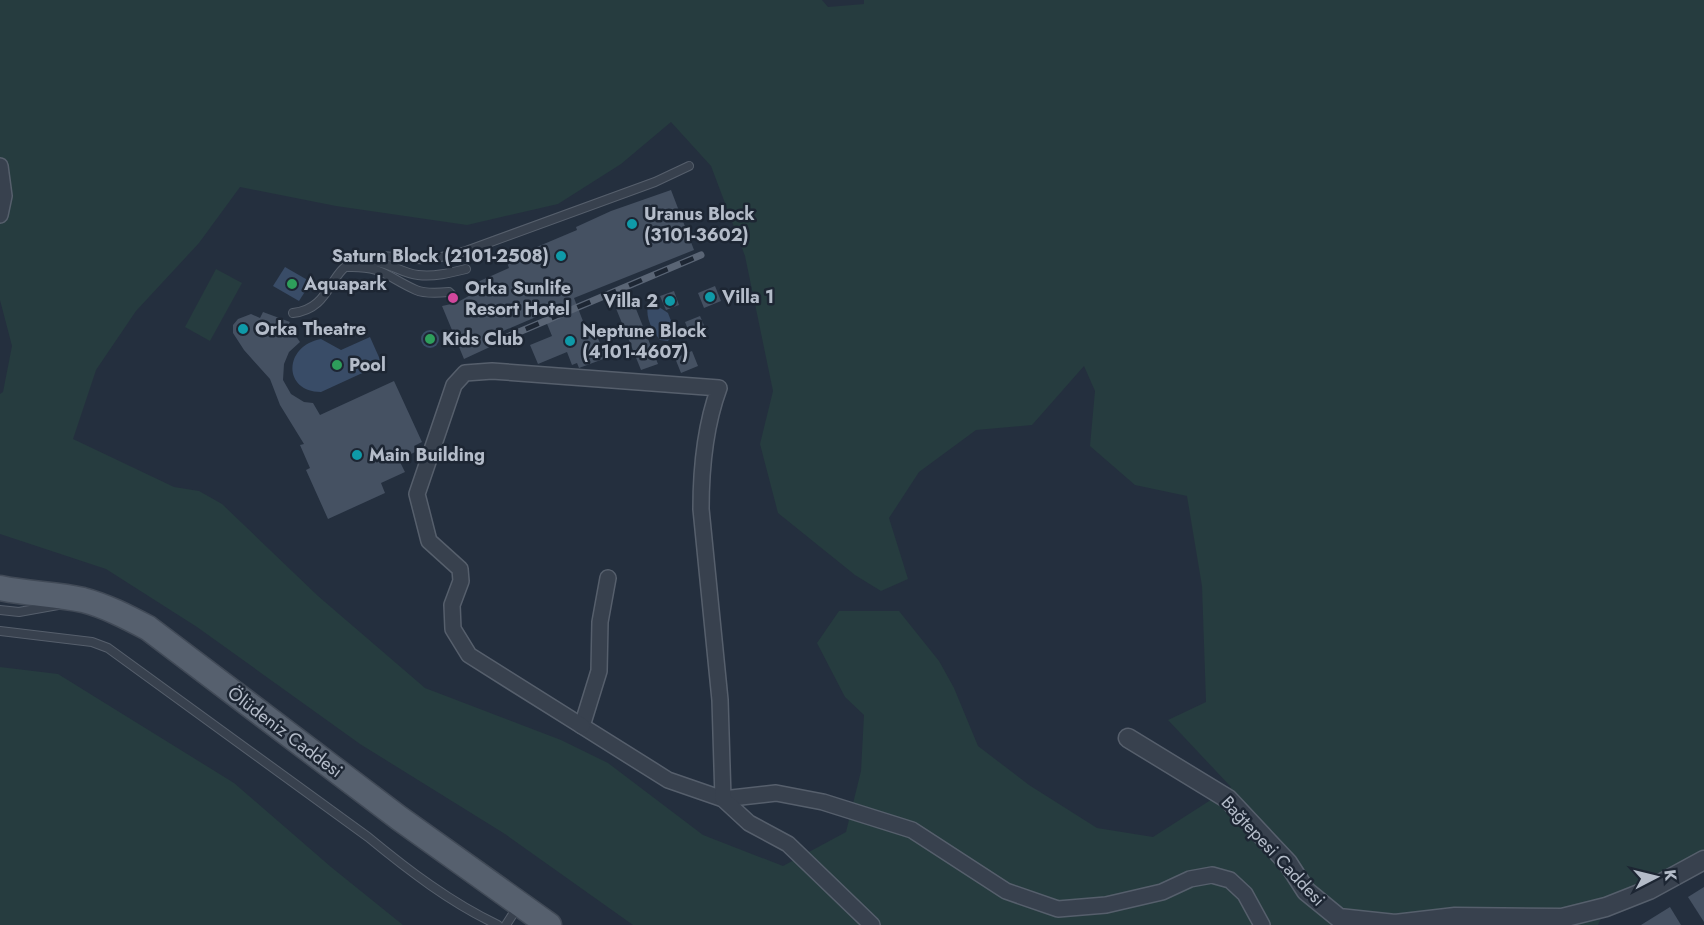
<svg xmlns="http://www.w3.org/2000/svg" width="1704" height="925" font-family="Jost,sans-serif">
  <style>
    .green { fill: #263c3f; fill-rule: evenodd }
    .water { fill: #394c67 }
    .building { fill: #455162 }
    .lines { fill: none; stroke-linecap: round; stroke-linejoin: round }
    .service-casing { stroke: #565f6c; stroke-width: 10 }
    .minor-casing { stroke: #565f6c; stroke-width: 18 }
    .tertiary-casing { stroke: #565f6c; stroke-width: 21 }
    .primary-casing { stroke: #414a57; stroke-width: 27 }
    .service { stroke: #38414e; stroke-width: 8 }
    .minor { stroke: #38414e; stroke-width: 15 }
    .tertiary { stroke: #38414e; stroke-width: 18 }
    .primary { stroke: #56606e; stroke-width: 24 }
    .rail-casing { stroke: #5a6575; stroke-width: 7 }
    .rail { stroke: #1d2633; stroke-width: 4.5; stroke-dasharray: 14; stroke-linecap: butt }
    .culture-dot { fill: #0f9aa8; stroke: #1d2633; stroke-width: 2 }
    .leisure-dot { fill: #2e9e5b; stroke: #1d2633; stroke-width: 2 }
    .hotel-dot { fill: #d1479c; stroke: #1d2633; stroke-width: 2 }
    .labels { text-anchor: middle; stroke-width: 5; stroke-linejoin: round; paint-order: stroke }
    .poi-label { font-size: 18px; font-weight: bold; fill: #b4bcc9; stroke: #1d2633; text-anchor: start }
    .street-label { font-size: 18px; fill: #b4bcc9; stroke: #1d2633 }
  </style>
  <rect width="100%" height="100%" fill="#242f3e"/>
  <g class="green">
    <path d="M0,0H822L828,7L864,4V0H1704V860L1606,907L1598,925H633L505,834L360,744L197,627L106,569L0,534V394L3,392L12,346L0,300ZM671,122L711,166L745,256L773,391L760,444L778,513L855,575L881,591L908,579L889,518L919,472L976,430L1032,425L1084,366L1095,391L1090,446L1135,485L1187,496L1202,586L1206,702L1168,720L1231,787L1153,837L1097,828L1029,785L978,746L954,688L939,661L899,611H839L817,643L845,697L864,715L861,771L846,832L783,866L703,835L608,763L561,740L425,688L318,596L222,504L199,491L174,487L73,439L96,370L136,311L199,243L240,187L336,206L467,225L558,204L621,164Z"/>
    <polygon points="216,269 242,283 210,341 185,327"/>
    <polygon points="0,667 58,674 234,783 331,867 403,925 0,925"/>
  </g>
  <g class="water">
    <polygon points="285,267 311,282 299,301 273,286"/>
    <path d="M656,305L668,313L675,331L668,341L660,340C653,331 645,318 648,306Z"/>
    <circle cx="430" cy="339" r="9"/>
    <path d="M370,337L382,364L321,392C283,392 283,346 321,339L341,350Z"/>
  </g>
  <g class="building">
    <polygon points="671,190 694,250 574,298 588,334 595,331 606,358 579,368 577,363 572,365 567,352 538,364 530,345 552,336 543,314 489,337 492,346 464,359 442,306 456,303 476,292 473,284 509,268 506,260 577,230 576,227 611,211"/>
    <polygon points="715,286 721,301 704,308 698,293"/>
    <polygon points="674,291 679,305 666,310 660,296"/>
    <polygon points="632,299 658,364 641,370 615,306"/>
    <polygon points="263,312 290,322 288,325 300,342 289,352 284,364 283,380 291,394 304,402 313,403 320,415 394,381 422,442 414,446 417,451 399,460 405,472 381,483 385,493 328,519 306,470 310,468 300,445 304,444 280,405 270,379 244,350 233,333 233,325 238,319 251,314 260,318"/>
    <polygon points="700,316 706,330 691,337 685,322"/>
    <polygon points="692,351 698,366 681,373 675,358"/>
    <polygon points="1704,887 1704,922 1688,897"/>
    <polygon points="1670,907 1681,925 1641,925"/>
  </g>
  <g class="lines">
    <defs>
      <g id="service">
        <path d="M364,263C385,258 399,273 418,275C434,277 450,273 466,269"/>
        <path d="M348,267C383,266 387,277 416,290C425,294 439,293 449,292L454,297"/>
        <path d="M293,313C332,309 328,270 357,260C379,252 395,258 416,259C433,260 450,255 466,251L655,182L689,166"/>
        <polyline points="0,610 19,612 58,605"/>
        <path d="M0,631L92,642L108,648L368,837C408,870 451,903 498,925"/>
        <polyline points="506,925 518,906"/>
      </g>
      <g id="minor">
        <polyline points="0,166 4,196 0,215"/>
        <polyline points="608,578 600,622 599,671 582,726 668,780 723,799 776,793 823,802 912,830 1006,891 1058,909 1106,905 1162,892 1190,879 1212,875 1230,880 1245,894 1262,925"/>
        <path d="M582,726L469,655L453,629L452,605L461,581L460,569L429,541L417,494L454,385L465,373L492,371L719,388C705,426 701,468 701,509L720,700L723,799L749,823L788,844L872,925"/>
      </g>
      <polyline id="tertiary" points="1128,738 1228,799 1288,863 1306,891 1339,918 1395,924 1455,917 1562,918 1606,907 1649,890 1704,860"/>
      <path id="primary" d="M0,588C28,594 56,594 83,600C106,606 127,617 148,628L399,818L549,925"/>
    </defs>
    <use href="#service" class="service-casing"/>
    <use href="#minor" class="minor-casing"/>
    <use href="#tertiary" class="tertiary-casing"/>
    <use href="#primary" class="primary-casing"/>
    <use href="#service" class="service"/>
    <use href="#minor" class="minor"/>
    <use href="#tertiary" class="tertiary"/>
    <use href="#primary" class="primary"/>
    <defs>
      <polyline id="rail" points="500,340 701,255"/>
    </defs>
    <use href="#rail" class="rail-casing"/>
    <use href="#rail" class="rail"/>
  </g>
  <g class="culture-dot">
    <circle cx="632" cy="224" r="6"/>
    <circle cx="561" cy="256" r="6"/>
    <circle cx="710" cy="297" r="6"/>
    <circle cx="670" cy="301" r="6"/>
    <circle cx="243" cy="329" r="6"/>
    <circle cx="570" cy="341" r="6"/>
    <circle cx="357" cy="455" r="6"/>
  </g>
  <g class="leisure-dot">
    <circle cx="292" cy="284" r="6"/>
    <circle cx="430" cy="339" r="6"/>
    <circle cx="337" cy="365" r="6"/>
  </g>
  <circle class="hotel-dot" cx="453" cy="298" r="6"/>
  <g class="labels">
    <g class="poi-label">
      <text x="644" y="220">Uranus Block<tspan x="644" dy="21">(3101-3602)</tspan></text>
      <text x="549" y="262" text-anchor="end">Saturn Block (2101-2508)</text>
      <text x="304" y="290">Aquapark</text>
      <text x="465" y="294">Orka Sunlife<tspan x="465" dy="21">Resort Hotel</tspan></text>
      <text x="722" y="303">Villa 1</text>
      <text x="658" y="307" text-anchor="end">Villa 2</text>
      <text x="255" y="335">Orka Theatre</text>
      <text x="582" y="337">Neptune Block<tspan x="582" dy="21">(4101-4607)</tspan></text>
      <text x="442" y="345">Kids Club</text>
      <text x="349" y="371">Pool</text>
      <text x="369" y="461">Main Building</text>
    </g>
    <g class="street-label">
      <text transform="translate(285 732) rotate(37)" y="6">Ölüdeniz Caddesi</text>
      <text transform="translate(1273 851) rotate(47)" y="6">Bağtepesi Caddesi</text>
    </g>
  </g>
  <g transform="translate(1656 877) rotate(83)" stroke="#1d2633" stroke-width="4.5" paint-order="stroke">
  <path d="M0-4.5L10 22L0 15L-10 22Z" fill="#b4bcc9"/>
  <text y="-9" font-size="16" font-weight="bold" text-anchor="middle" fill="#b4bcc9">K</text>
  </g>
</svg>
